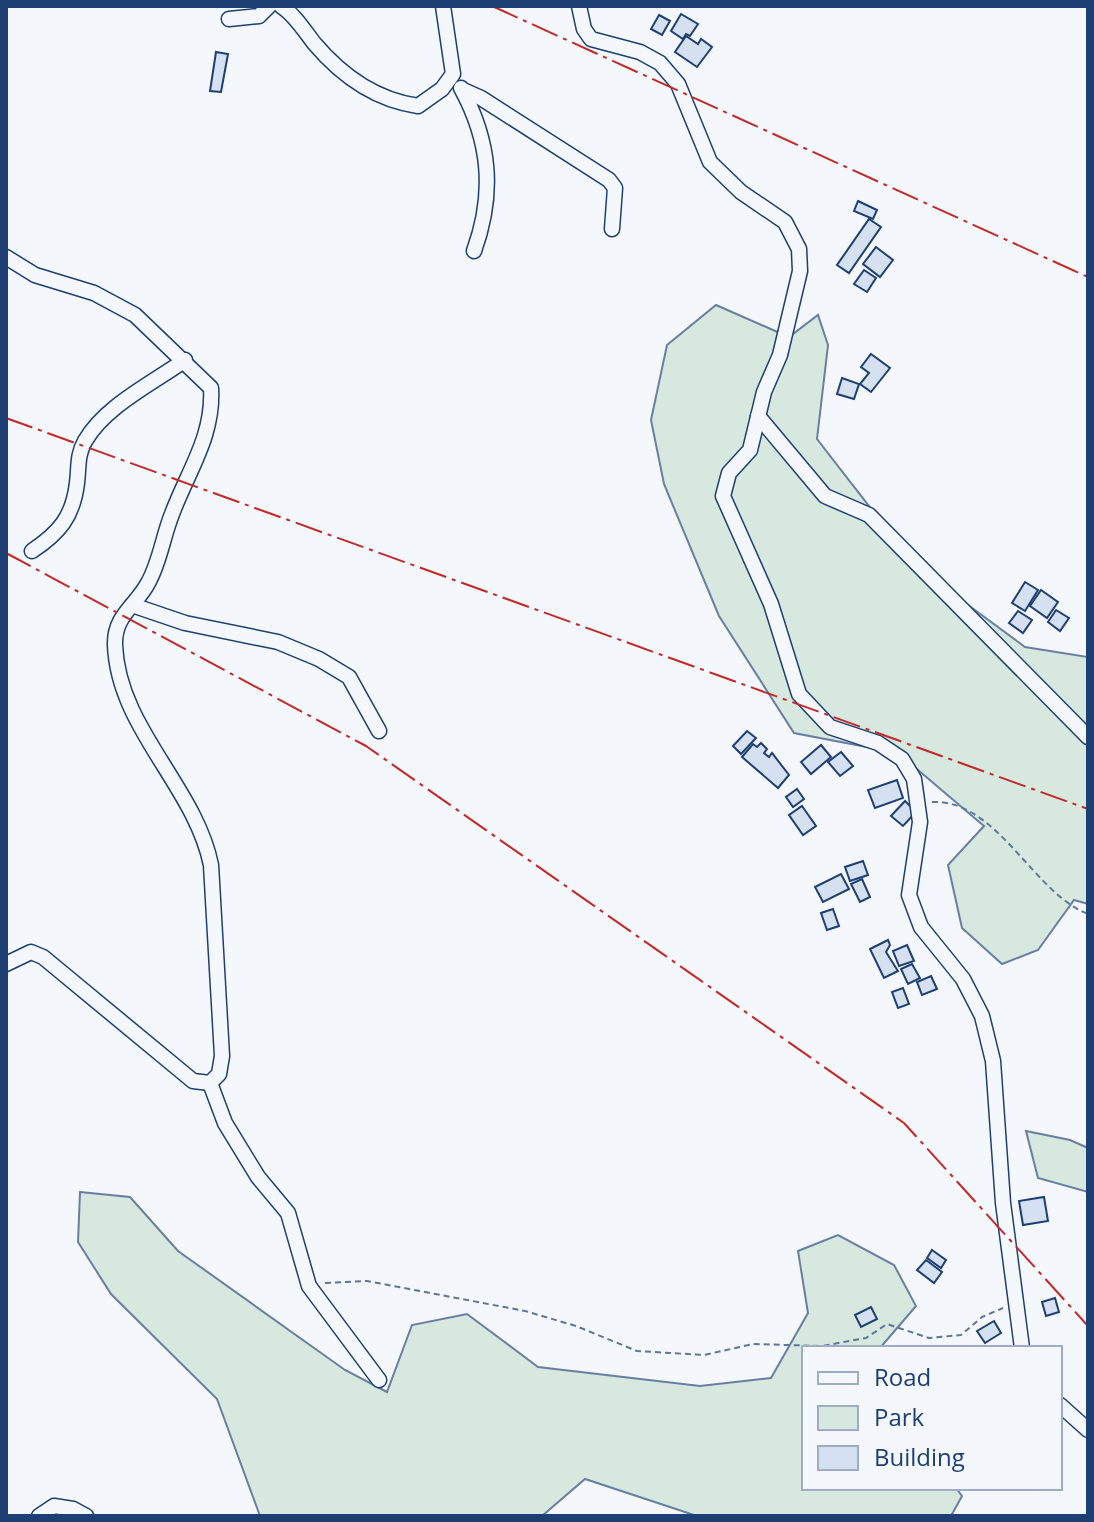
<svg xmlns="http://www.w3.org/2000/svg" width="1094" height="1522" font-family="'Open Sans',sans-serif">
  <style>
    .green { fill: #d7e8df; stroke: #687fa3; stroke-width: 2 }
    .building { fill: #d5e0f0; stroke: #1d3f73; stroke-width: 2 }
    .lines { fill: none; stroke-linecap: round; stroke-linejoin: round }
    .minor-casing { stroke: #1d3f73; stroke-width: 17 }
    .path { stroke: #5e769c; stroke-width: 2; stroke-dasharray: 6 4; stroke-linecap: butt }
    .minor { stroke: #f4f7fb; stroke-width: 14 }
    .power { stroke: #c62828; stroke-width: 2; stroke-dasharray: 28 6 4 6; stroke-linecap: butt }
  </style>
  <rect width="100%" height="100%" fill="#f4f7fb"/>
  <g class="green">
    <polygon points="716,305 789,337 818,315 828,345 817,439 893,537 949,591 1025,647 1088,657 1088,904 1074,900 1038,950 1002,964 962,928 948,865 984,826 898,753 794,733 719,616 664,484 651,420 667,345"/>
    <polygon points="1026,1131 1070,1140 1088,1148 1088,1192 1038,1178"/>
    <polygon points="80,1192 130,1197 178,1251 345,1370 387,1392 412,1325 467,1314 538,1367 700,1386 771,1378 808,1313 798,1251 838,1235 894,1265 916,1306 880,1348 804,1348 804,1488 956,1488 962,1496 951,1516 697,1516 585,1479 542,1516 260,1516 217,1399 111,1294 78,1242"/>
  </g>
  <g class="building">
    <polygon points="681,14 698,24 690,36 686,34 683,39 671,31"/>
    <polygon points="659,15 670,21 662,35 651,29"/>
    <polygon points="686,36 698,44 701,39 712,47 697,67 675,52"/>
    <polygon points="216,52 228,54 221,92 210,91"/>
    <polygon points="858,201 877,210 873,219 854,211"/>
    <polygon points="869,219 881,227 849,273 837,265"/>
    <polygon points="876,247 893,260 880,277 863,264"/>
    <polygon points="864,270 876,278 867,292 854,284"/>
    <polygon points="871,354 890,368 871,392 860,384 869,373 861,367"/>
    <polygon points="842,378 859,384 854,399 837,394"/>
    <polygon points="1025,582 1038,590 1025,611 1012,603"/>
    <polygon points="1041,590 1058,602 1047,618 1030,606"/>
    <polygon points="1056,610 1069,618 1060,631 1048,622"/>
    <polygon points="1018,611 1032,620 1023,633 1009,623"/>
    <polygon points="747,731 756,738 741,754 733,746"/>
    <polygon points="761,743 767,749 764,753 769,757 772,753 789,775 778,788 742,757 753,744 757,747"/>
    <polygon points="821,745 831,757 811,774 801,762"/>
    <polygon points="841,752 853,766 840,776 828,762"/>
    <polygon points="897,780 903,798 875,808 868,790"/>
    <polygon points="797,789 804,799 793,807 786,797"/>
    <polygon points="905,801 916,812 903,826 891,816"/>
    <polygon points="802,806 816,826 803,835 789,815"/>
    <polygon points="863,861 868,875 850,881 845,867"/>
    <polygon points="841,874 849,889 823,902 815,887"/>
    <polygon points="862,879 870,897 860,902 851,884"/>
    <polygon points="833,909 839,926 827,930 821,913"/>
    <polygon points="888,940 890,945 886,952 898,971 884,978 870,949"/>
    <polygon points="907,945 914,961 899,966 893,951"/>
    <polygon points="912,964 920,978 908,984 901,969"/>
    <polygon points="931,976 937,989 922,995 917,982"/>
    <polygon points="903,988 909,1004 898,1008 892,992"/>
    <polygon points="1044,1197 1048,1221 1023,1225 1019,1201"/>
    <polygon points="932,1250 946,1260 941,1268 927,1258"/>
    <polygon points="926,1260 942,1272 934,1283 917,1270"/>
    <polygon points="1055,1298 1059,1312 1046,1316 1042,1302"/>
    <polygon points="871,1307 877,1319 861,1327 855,1315"/>
    <polygon points="994,1321 1001,1333 985,1343 977,1331"/>
  </g>
  <g class="lines">
    <defs>
      <g id="minor">
        <path d="M281,6C294,14 304,30 314,43C341,75 376,100 418,106L442,89L453,74L443,6"/>
        <polyline points="579,6 584,29 591,39 640,52 660,63 678,84 710,162 741,192 785,222 799,249 800,271 780,355 764,392 750,450 729,473 723,496 771,604 799,694 830,727 878,743 902,759 914,779 920,822 909,895 921,927 963,979 982,1016 993,1061 1003,1203 1022,1348"/>
        <polyline points="229,19 259,16 269,6"/>
        <path d="M461,88C490,141 495,193 474,251"/>
        <polyline points="463,90 481,98 609,180 615,188 612,229"/>
        <path d="M6,257L35,275L94,293L135,315L211,388C214,436 188,471 172,514C163,536 160,562 148,583C136,606 114,615 115,645C118,728 195,786 211,865L222,1056L219,1074L210,1083L193,1081L43,957L31,952L6,964"/>
        <polyline points="758,416 825,496 869,515 1088,737"/>
        <path d="M32,551C59,533 73,517 77,483C79,467 77,455 85,441C105,406 153,383 185,360"/>
        <polyline points="132,605 185,623 278,642 319,659 349,677 379,731"/>
        <polyline points="210,1083 225,1123 258,1177 288,1213 309,1286 379,1380"/>
        <polyline points="1060,1405 1088,1430"/>
        <polyline points="39,1516 54,1506 73,1509 86,1516"/>
      </g>
    </defs>
    <use href="#minor" class="minor-casing"/>
    <g class="path">
      <path d="M932,802C997,799 1033,893 1088,914"/>
      <polyline points="325,1283 367,1281 525,1311 576,1326 637,1351 704,1355 753,1344 822,1346 866,1338 887,1324 929,1338 961,1335 982,1317 1003,1308"/>
    </g>
    <use href="#minor" class="minor"/>
    <g class="power">
      <polyline points="492,6 1088,277"/>
      <polyline points="6,418 1088,809"/>
      <polyline points="6,553 366,746 904,1123 1088,1326"/>
    </g>
  </g>
  <rect width="1094" height="1522" fill="none" stroke="#1d3f73" stroke-width="16"/>
  <rect x="802" y="1346" width="260" height="144" fill="#f4f7fb" stroke="#9eadc5" stroke-width="2"/>
  <rect x="818" y="1372" width="40" height="12" fill="#f4f7fb" stroke="#9eadc5" stroke-width="2"/>
  <text x="874" y="1386" font-size="24" fill="#1d3f73">Road</text>
  <rect x="818" y="1406" width="40" height="24" fill="#d7e8df" stroke="#9eadc5" stroke-width="2"/>
  <text x="874" y="1426" font-size="24" fill="#1d3f73">Park</text>
  <rect x="818" y="1446" width="40" height="24" fill="#d5e0f0" stroke="#9eadc5" stroke-width="2"/>
  <text x="874" y="1466" font-size="24" fill="#1d3f73">Building</text>
</svg>
